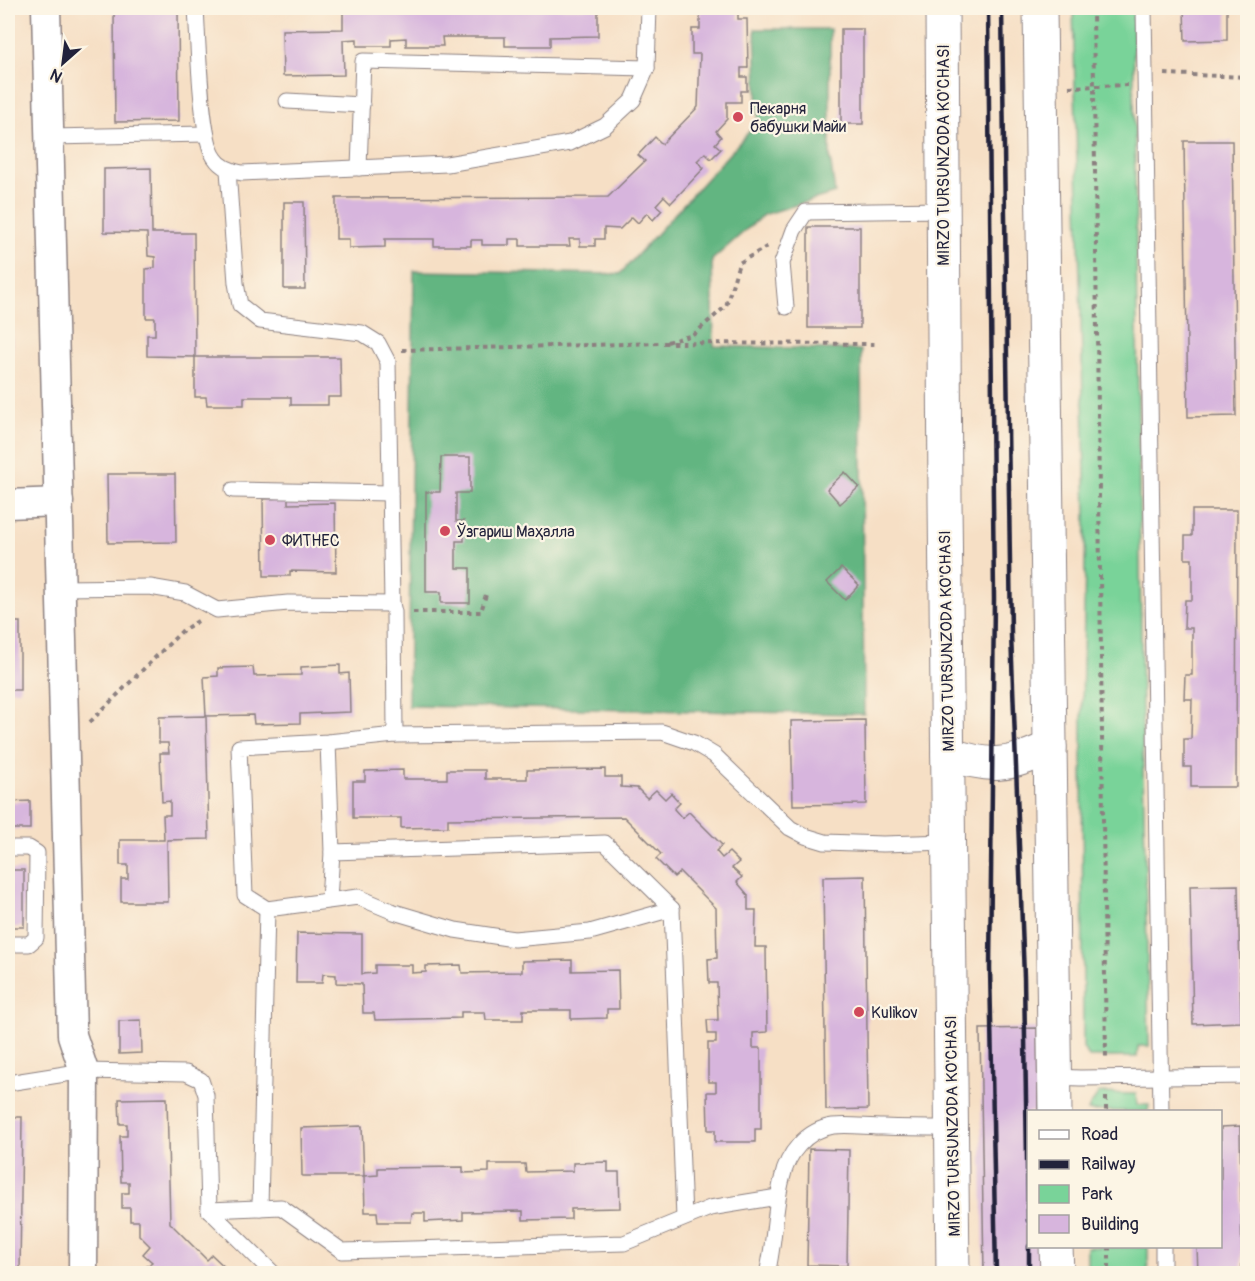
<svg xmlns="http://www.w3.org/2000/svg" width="1255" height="1281" font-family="Pangolin,sans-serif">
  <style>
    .green { fill: #79d399; stroke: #4e7a6a; stroke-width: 1.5 }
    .forest { fill: #62b581; stroke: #426c5e; stroke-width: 1.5 }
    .building { fill: #d7b5dd }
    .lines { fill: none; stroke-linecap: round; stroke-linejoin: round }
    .service-casing { stroke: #8c8080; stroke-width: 17 }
    .minor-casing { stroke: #8c8080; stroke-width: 31 }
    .secondary-casing { stroke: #8c8080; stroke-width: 35 }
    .path { stroke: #8c8080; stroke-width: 4; stroke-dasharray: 4.5 4.5; stroke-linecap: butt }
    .service { stroke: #fff; stroke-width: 15 }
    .minor { stroke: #fff; stroke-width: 28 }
    .secondary { stroke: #fff; stroke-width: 33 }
    .rail { stroke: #22223b; stroke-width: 4.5 }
    .poi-dot { fill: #d1495b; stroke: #fcf5e5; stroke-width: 2 }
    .labels { text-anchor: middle; stroke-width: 4.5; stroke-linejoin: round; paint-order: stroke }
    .poi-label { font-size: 16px; fill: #22223b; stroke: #fcf5e5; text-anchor: start }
    .street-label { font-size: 16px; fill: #22223b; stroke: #fcf5e5 }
  </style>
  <rect width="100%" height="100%" fill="#fcf5e5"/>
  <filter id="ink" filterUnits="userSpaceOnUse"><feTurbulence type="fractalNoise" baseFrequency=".0167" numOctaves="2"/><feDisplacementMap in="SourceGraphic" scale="12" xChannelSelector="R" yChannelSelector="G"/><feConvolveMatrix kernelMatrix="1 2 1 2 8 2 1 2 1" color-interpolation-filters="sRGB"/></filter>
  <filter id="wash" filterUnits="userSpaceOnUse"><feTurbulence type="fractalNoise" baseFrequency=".008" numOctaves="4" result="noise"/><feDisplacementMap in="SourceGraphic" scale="24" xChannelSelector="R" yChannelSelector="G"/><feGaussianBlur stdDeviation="1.35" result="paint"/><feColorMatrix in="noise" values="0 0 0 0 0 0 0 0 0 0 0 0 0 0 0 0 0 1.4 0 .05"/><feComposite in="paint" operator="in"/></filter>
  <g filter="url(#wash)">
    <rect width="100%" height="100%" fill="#f6dfc5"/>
    <g class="green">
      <polygon points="1073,8 1133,8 1142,719 1149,1046 1138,1046 1137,1057 1089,1057 1083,1048 1082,709 1086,516"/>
      <polygon points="1099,1093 1136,1094 1137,1105 1149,1105 1148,1111 1088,1111 1090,1106"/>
      <rect x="1087" y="1247" width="61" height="26"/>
    </g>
    <polygon class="forest" points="755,29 830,29 830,157 835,193 763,215 712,260 714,346 861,350 864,714 408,706 414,271 620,274 758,122"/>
    <g id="blocks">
      <g class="building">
        <polygon points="343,8 598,8 598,36 550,37 550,46 505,46 505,37 442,37 443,46 406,46 406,38 391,39 391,46 357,46 357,39 343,40 344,75 283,76 282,30 343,29"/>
        <polygon points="700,8 738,8 738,19 747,19 748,68 741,68 741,77 747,77 747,91 741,91 741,102 727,102 727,119 716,131 721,137 715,144 721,149 711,159 705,153 697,161 704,168 671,203 664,196 656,205 662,210 653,220 647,213 638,223 632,217 620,229 604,228 604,239 595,239 595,246 580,246 580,239 569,239 570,246 520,246 520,239 509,239 509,245 482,245 482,240 471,240 471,246 434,246 434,239 385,239 385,247 349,248 349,239 336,239 336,198 608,197 645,161 638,155 655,137 662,144 698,107 700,54 692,54 692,29 700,29"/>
        <polygon points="1184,8 1227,8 1227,40 1185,41"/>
        <polygon points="178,9 179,121 115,122 114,10"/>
        <rect x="841" y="29" width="22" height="95"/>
        <polygon points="1184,141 1232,141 1236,416 1188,417"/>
        <polygon points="151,168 152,233 194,233 195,357 340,357 341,397 328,397 328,405 291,405 291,397 244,397 244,405 207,405 206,397 195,397 195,357 147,356 147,335 155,335 155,318 146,318 146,269 155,268 155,257 148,256 147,233 104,232 104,169"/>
        <polygon points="8,186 10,186 12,354 8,354"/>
        <polygon points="284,202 304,202 305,289 284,289"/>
        <rect x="808" y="227" width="52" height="101"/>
        <polygon points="441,457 470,457 470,493 456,493 456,521 464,521 464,541 456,541 456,568 470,568 470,603 441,603 441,592 426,592 426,492 440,492"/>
        <polygon points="845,472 859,487 840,504 827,489"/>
        <polygon points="107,474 175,474 176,542 108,543"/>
        <polygon points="288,498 288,504 335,503 336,572 290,571 290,576 264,576 263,499"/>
        <polygon points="1192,510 1237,510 1236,787 1191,787 1191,767 1184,767 1184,739 1191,739 1192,699 1184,699 1185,675 1192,675 1192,628 1184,628 1185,600 1192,600 1192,559 1185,559 1185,536 1192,536"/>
        <polygon points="841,568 859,585 845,600 827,582"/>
        <rect x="8" y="622" width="12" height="68"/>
        <polygon points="340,665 340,674 349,673 350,712 300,714 300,723 254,724 253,715 206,716 204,677 218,676 218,668 253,667 254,676 301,675 301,667"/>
        <polygon points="206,716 209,839 167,840 168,902 121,902 121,879 128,879 128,865 120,865 120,840 164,840 163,815 170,815 170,801 162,802 160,753 169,753 168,743 159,743 159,717"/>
        <polygon points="865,720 866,804 793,805 791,721"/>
        <polygon points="605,769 605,777 621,777 621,787 637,788 647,798 656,790 665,799 671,793 680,803 674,809 682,818 689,812 722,845 716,851 722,858 729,852 739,862 732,868 742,877 737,882 748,895 748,910 756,910 755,947 766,947 767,1032 753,1033 753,1048 761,1048 761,1129 755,1129 755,1142 715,1142 715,1130 708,1130 707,1092 716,1092 716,1082 708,1082 708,1043 716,1043 716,1034 708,1034 707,1020 718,1020 717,983 709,983 708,959 717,958 716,908 680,872 674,877 656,859 661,854 624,817 448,819 448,827 401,828 401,818 353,818 353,781 365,781 365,771 403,770 403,779 447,779 447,770 485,770 485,779 527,779 527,770"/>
        <polygon points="30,801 30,829 8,829 8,802"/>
        <rect x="8" y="870" width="16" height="57"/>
        <polygon points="865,876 868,1109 826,1110 823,877"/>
        <polygon points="1238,885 1241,1022 1193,1024 1190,886"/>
        <polygon points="297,933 362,934 362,974 375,973 375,965 412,965 412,973 426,972 426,966 461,965 462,973 522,972 522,961 572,960 572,971 618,970 619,1009 607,1009 607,1018 571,1019 571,1010 523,1010 523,1020 486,1020 485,1012 461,1012 461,1018 375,1020 374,1013 363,1013 362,984 336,983 336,975 323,974 322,983 296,983"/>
        <polygon points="141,1020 142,1053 119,1054 119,1021"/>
        <polygon points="1037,1028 1038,1112 1028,1112 1028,1246 1041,1246 1041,1274 984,1274 980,1029"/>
        <polygon points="167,1098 170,1223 207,1260 212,1255 230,1272 228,1274 154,1274 147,1266 152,1262 143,1254 150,1246 139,1235 139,1221 130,1221 130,1208 122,1208 122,1193 129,1193 129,1182 121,1182 120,1136 127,1136 127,1124 120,1124 119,1099"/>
        <polygon points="8,1117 22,1117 20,1274 8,1274"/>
        <polygon points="362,1126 364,1176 378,1175 378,1168 463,1167 463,1173 489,1172 489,1164 525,1164 526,1172 573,1171 573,1163 608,1162 608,1172 619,1172 620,1208 571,1209 571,1219 523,1220 523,1211 463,1212 463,1220 425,1222 425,1213 412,1213 411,1222 378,1222 377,1212 365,1212 364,1176 302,1176 301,1128"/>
        <polygon points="1240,1126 1242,1274 1198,1274 1197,1246 1221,1246 1221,1127"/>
        <polygon points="809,1149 849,1150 847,1266 807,1265"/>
      </g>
    </g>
  </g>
  <g filter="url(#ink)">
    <use href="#blocks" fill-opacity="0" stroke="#8c8080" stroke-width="1.5"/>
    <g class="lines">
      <defs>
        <g id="service">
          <path d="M196,8C198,37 200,139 215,158C221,168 232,171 242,173L447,164L570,143L605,126L633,100L647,68L649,8"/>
          <polyline points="1144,8 1161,1112"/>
          <polyline points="287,101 362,105"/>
          <polyline points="50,137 206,134"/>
          <polyline points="359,168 363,61 647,68"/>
          <polyline points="228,170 236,283 240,305 260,321 362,333 378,343 388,362 392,604 394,612 395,735"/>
          <polyline points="786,307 782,263 794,230 806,212 943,210"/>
          <polyline points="233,490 390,493"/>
          <polyline points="61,588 150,587 185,593 217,610 288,603 392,604"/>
          <polyline points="328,742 332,852 605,843 672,909 684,1218"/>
          <polyline points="8,848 29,848 37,853 36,938 29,944 8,944"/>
          <polyline points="329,900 332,852"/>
          <polyline points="672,909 590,932 514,939 455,930 394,912 358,897 267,909 245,895 239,747 328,742 395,735 662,732 694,743 714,755 790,828 805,836 825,842 883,844 949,842"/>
          <polyline points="1054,1077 1080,1078 1248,1076"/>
          <polyline points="8,1083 84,1071 186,1073 201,1080 206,1095 209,1210 274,1274"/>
          <polyline points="260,1208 267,909"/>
          <polyline points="209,1210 281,1207 342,1251 624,1243 710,1208 778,1197"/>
          <polyline points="1163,1246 1163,1274"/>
          <path d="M767,1274C775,1242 774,1210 782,1179C787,1154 806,1130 833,1126C849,1124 867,1127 883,1127C906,1128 929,1128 952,1128"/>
        </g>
        <g id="minor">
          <polyline points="46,8 72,1035 84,1071 83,1274"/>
          <polyline points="8,504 59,502"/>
        </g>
        <g id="secondary">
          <polyline points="942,8 945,501 953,1274"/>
          <polyline points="1040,8 1055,1112"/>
          <path d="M948,754C990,768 1009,767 1050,747"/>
          <polyline points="1056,1246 1057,1274"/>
        </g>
      </defs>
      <use href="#service" class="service-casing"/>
      <use href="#minor" class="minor-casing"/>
      <use href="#secondary" class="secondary-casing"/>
      <g class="path">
        <polyline points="1093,8 1106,1060"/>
        <polyline points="1165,74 1248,77"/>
        <polyline points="1069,87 1127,85"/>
        <polyline points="667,342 693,335 726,306 739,263 768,246"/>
        <polyline points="402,350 663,343 875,344"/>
        <polyline points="413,612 481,612 487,591"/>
        <polyline points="90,722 183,630 198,621"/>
        <polyline points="1106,1097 1106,1112"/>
        <polyline points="1109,1246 1109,1274"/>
      </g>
      <use href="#service" class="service"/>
      <use href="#minor" class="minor"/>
      <use href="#secondary" class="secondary"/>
      <g class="rail">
        <polyline points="988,8 994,599 990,968 996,1274"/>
        <polyline points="1002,8 1011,634 1024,977 1028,1221"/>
        <polyline points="1029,1246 1029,1274"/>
      </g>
    </g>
  </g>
  <g class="poi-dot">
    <circle cx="738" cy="117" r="6"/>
    <circle cx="445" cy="531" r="6"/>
    <circle cx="270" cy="540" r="6"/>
    <circle cx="859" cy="1012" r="6"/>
  </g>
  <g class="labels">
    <g class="poi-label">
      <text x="750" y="114">Пекарня<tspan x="750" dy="18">бабушки Майи</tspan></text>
      <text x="457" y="537">Ўзгариш Маҳалла</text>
      <text x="282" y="546">ФИТНЕС</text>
      <text x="871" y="1018">Kulikov</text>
    </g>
    <g class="street-label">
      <text transform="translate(943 155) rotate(-90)" y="6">MIRZO TURSUNZODA KO'CHASI</text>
      <text transform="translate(946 641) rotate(-91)" y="6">MIRZO TURSUNZODA KO'CHASI</text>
      <text transform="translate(952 1126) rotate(-91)" y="6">MIRZO TURSUNZODA KO'CHASI</text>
    </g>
  </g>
  <rect width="1255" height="1281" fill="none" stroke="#fcf5e5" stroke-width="30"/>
  <rect x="1027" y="1110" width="195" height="138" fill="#fcf5e5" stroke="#a5a1a1" stroke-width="1.5"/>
  <rect x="1039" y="1130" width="30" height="9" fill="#ffffff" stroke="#a5a1a1" stroke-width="1.5"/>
  <text x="1081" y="1140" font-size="18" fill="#22223b">Road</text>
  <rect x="1039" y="1160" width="30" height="9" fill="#22223b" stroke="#a5a1a1" stroke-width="1.5"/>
  <text x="1081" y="1170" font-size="18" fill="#22223b">Railway</text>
  <rect x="1039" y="1185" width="30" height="18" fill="#79d399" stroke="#a5a1a1" stroke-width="1.5"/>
  <text x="1081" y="1200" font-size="18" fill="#22223b">Park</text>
  <rect x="1039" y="1215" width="30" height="18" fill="#d7b5dd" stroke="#a5a1a1" stroke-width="1.5"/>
  <text x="1081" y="1230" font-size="18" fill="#22223b">Building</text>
  <g transform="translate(63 63) rotate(208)" stroke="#fcf5e5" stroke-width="4.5" paint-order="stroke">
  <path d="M0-4.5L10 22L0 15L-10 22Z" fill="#22223b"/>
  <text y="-9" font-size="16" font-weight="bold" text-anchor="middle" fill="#22223b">N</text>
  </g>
</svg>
